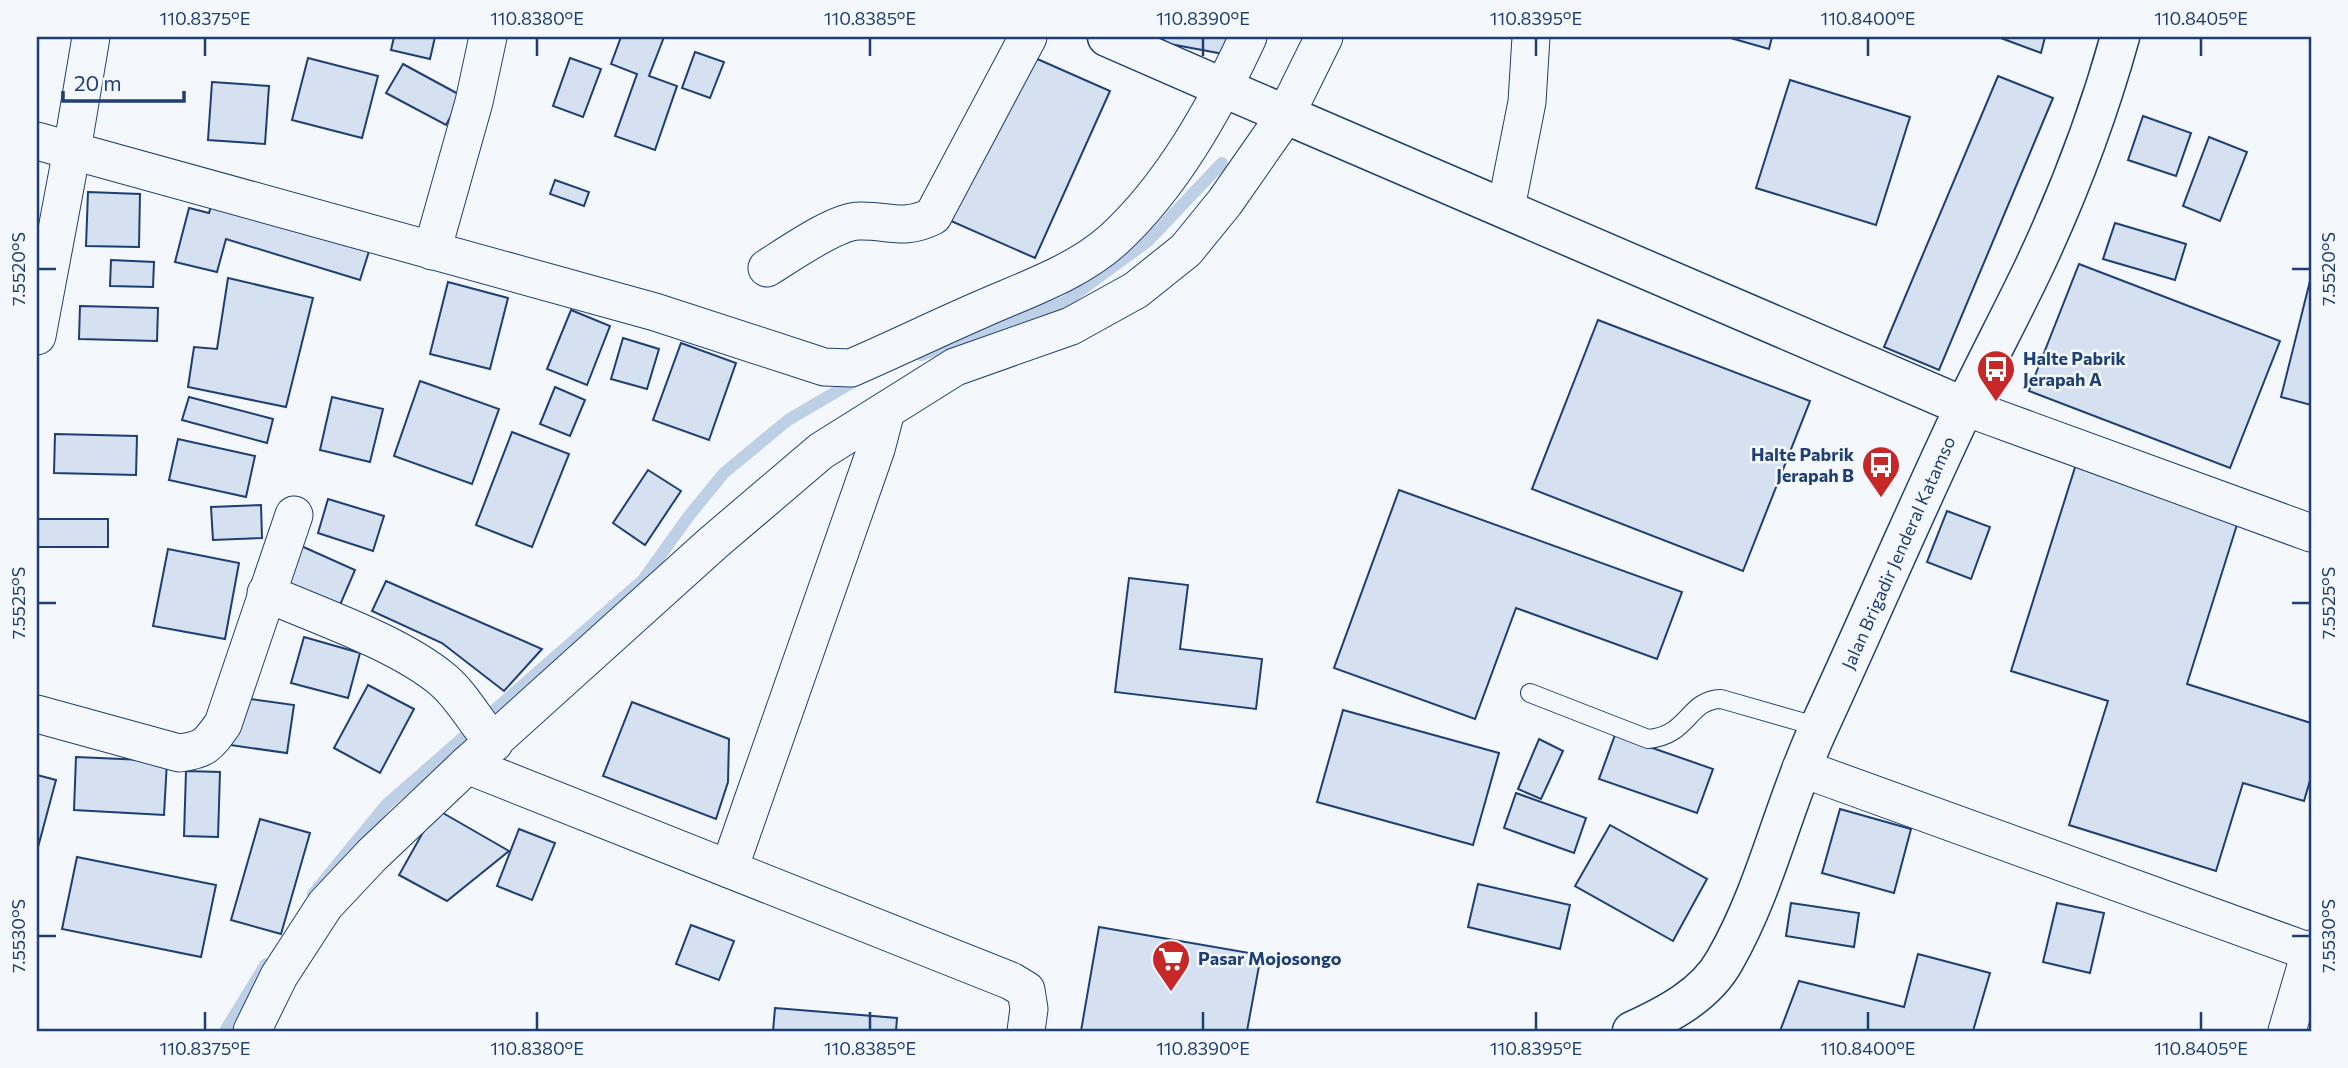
<svg xmlns="http://www.w3.org/2000/svg" width="2348" height="1068" font-family="Commissioner,sans-serif">
  <style>
    .lines { fill: none; stroke-linecap: round; stroke-linejoin: round }
    .stream { stroke: #bed0e5; stroke-width: 12 }
    .building { fill: #d5e0f0; stroke: #1d3f73; stroke-width: 2 }
    .service-casing { stroke: #1d3f73; stroke-width: 20 }
    .minor-casing { stroke: #1d3f73; stroke-width: 39 }
    .tertiary-casing { stroke: #1d3f73; stroke-width: 41 }
    .secondary-casing { stroke: #1d3f73; stroke-width: 41 }
    .service { stroke: #f4f7fb; stroke-width: 18 }
    .minor { stroke: #f4f7fb; stroke-width: 37 }
    .tertiary { stroke: #f4f7fb; stroke-width: 38 }
    .secondary { stroke: #f4f7fb; stroke-width: 38 }
    .ticks { fill: none; stroke: #1d3f73; stroke-width: 2.5 }
    .labels { text-anchor: middle; stroke-width: 5; stroke-linejoin: round; paint-order: stroke }
    .poi-label { font-size: 18px; font-weight: bold; fill: #1d3f73; stroke: #f4f7fb; text-anchor: start }
    .street-label { font-size: 18px; fill: #1d3f73; stroke: #f4f7fb }
    .neatline { fill: none; stroke: #1d3f73; stroke-width: 2.5 }
    .ticks-label { font-size: 18px; text-anchor: middle; fill: #1d3f73 }
  </style>
  <rect width="100%" height="100%" fill="#f4f7fb"/>
  <g class="lines">
    <g class="stream">
      <polyline points="921,355 1065,302 1148,241 1222,163"/>
      <polyline points="313,894 386,805 643,580 688,517 724,473 788,420 858,379"/>
      <polyline points="225,1031 266,964"/>
    </g>
  </g>
  <g class="building">
    <polygon points="394,37 435,37 430,59 391,50"/>
    <polygon points="621,37 664,37 649,76 677,86 655,150 615,136 637,74 611,64"/>
    <polygon points="1158,37 1230,37 1229,55 1170,44"/>
    <polygon points="1727,37 1772,37 1769,49"/>
    <polygon points="1998,37 2045,37 2041,53"/>
    <polygon points="695,52 724,62 710,98 682,88"/>
    <polygon points="1026,54 1110,91 1035,258 951,221"/>
    <polygon points="308,58 378,76 362,138 292,120"/>
    <polygon points="570,58 601,69 583,117 553,106"/>
    <polygon points="403,64 462,96 446,125 386,93"/>
    <polygon points="1998,76 2053,98 1939,370 1884,347"/>
    <polygon points="1790,80 1910,117 1876,225 1756,188"/>
    <polygon points="212,82 269,86 265,144 208,140"/>
    <polygon points="2143,116 2191,133 2176,176 2128,160"/>
    <polygon points="2209,137 2247,152 2220,221 2183,206"/>
    <polygon points="555,180 589,192 584,206 550,194"/>
    <polygon points="88,192 140,194 139,247 86,246"/>
    <polygon points="213,200 370,248 360,280 226,239 217,272 175,262 189,208 209,213"/>
    <polygon points="2115,223 2186,244 2175,280 2103,259"/>
    <polygon points="111,260 154,262 153,287 110,286"/>
    <polygon points="2079,264 2280,341 2230,468 2029,391"/>
    <polygon points="2311,277 2311,405 2281,397"/>
    <polygon points="228,278 313,298 286,407 188,387 194,347 217,349"/>
    <polygon points="448,282 508,298 490,369 430,354"/>
    <polygon points="80,306 158,308 157,341 79,339"/>
    <polygon points="571,310 610,326 587,385 547,369"/>
    <polygon points="1598,320 1810,401 1743,571 1532,489"/>
    <polygon points="623,338 659,349 647,389 611,379"/>
    <polygon points="681,343 736,363 709,440 653,420"/>
    <polygon points="420,381 499,409 472,484 394,456"/>
    <polygon points="555,387 585,400 570,436 540,424"/>
    <polygon points="189,397 273,419 267,443 182,420"/>
    <polygon points="332,397 383,409 370,462 320,450"/>
    <polygon points="512,432 569,454 532,547 476,525"/>
    <polygon points="55,434 137,436 136,475 54,473"/>
    <polygon points="178,439 255,456 246,497 169,480"/>
    <polygon points="2077,461 2241,512 2187,684 2311,723 2311,777 2304,801 2243,783 2216,871 2069,825 2108,701 2011,671"/>
    <polygon points="648,470 681,491 645,545 613,523"/>
    <polygon points="1399,490 1682,592 1657,659 1516,608 1475,719 1334,668"/>
    <polygon points="328,499 384,516 373,551 318,533"/>
    <polygon points="261,505 262,538 213,540 211,507"/>
    <polygon points="1947,511 1990,527 1971,579 1927,562"/>
    <rect x="37" y="519" width="71" height="28"/>
    <polygon points="299,545 355,570 340,605 283,581"/>
    <polygon points="168,549 239,563 225,639 153,626"/>
    <polygon points="1129,578 1188,585 1180,649 1262,659 1256,709 1115,692"/>
    <polygon points="386,581 542,649 504,691 442,643 372,611"/>
    <polygon points="304,637 360,653 348,698 291,683"/>
    <polygon points="368,685 414,709 380,773 334,748"/>
    <polygon points="237,697 294,705 287,753 230,745"/>
    <polygon points="632,702 729,739 728,782 716,819 603,776"/>
    <polygon points="1343,710 1499,753 1473,845 1317,802"/>
    <polygon points="1615,735 1713,769 1697,813 1599,779"/>
    <polygon points="1539,739 1563,751 1541,799 1518,789"/>
    <polygon points="76,757 167,761 164,815 74,810"/>
    <polygon points="186,771 220,772 218,837 184,836"/>
    <polygon points="37,775 56,780 37,851"/>
    <polygon points="1516,793 1586,818 1574,853 1504,828"/>
    <polygon points="436,809 509,851 447,901 399,875"/>
    <polygon points="1840,809 1911,829 1894,893 1822,873"/>
    <polygon points="260,819 310,833 281,934 231,920"/>
    <polygon points="1610,825 1707,879 1673,941 1575,886"/>
    <polygon points="519,829 555,843 532,900 497,886"/>
    <polygon points="77,857 216,885 201,957 62,929"/>
    <polygon points="1478,884 1570,905 1560,949 1468,927"/>
    <polygon points="1791,903 1859,913 1854,947 1786,936"/>
    <polygon points="2057,903 2104,913 2090,973 2043,962"/>
    <polygon points="691,925 734,941 719,980 676,964"/>
    <polygon points="1099,927 1261,955 1247,1031 1081,1031"/>
    <polygon points="1918,954 1990,973 1973,1031 1780,1031 1799,981 1904,1007"/>
    <polygon points="775,1008 897,1018 896,1031 773,1031"/>
  </g>
  <g class="lines">
    <defs>
      <path id="service" d="M1530,693L1648,739C1690,735 1687,700 1721,699L1819,727"/>
      <g id="minor">
        <path d="M37,141L655,312L824,367L851,368C895,349 938,328 982,309C1027,289 1076,273 1113,240C1172,186 1215,108 1248,37"/>
        <polyline points="1506,208 1527,102 1531,37"/>
        <polyline points="432,251 474,102 488,37"/>
        <path d="M767,268C788,255 836,221 859,221C888,220 904,231 933,216L1028,37"/>
        <polyline points="37,336 72,150 91,37"/>
        <polyline points="1965,407 2311,533"/>
        <path d="M266,593C319,616 399,643 443,680C463,697 476,723 494,743"/>
        <path d="M37,714L179,753C205,750 208,745 223,724L294,515"/>
        <polyline points="467,765 1011,981 1026,990 1029,1009 1026,1031"/>
        <polyline points="1801,768 2310,952"/>
        <polyline points="729,869 876,449 886,411"/>
        <polyline points="252,1031 279,976 325,905 372,855 467,765 713,543 821,451 955,367 1071,326 1136,290 1186,250 1225,202 1285,116 1324,37"/>
        <polyline points="2287,1031 2311,949"/>
      </g>
      <polyline id="tertiary" points="1233,92 1965,407"/>
      <g id="secondary">
        <polyline points="1107,37 1233,92"/>
        <path d="M1632,1031C1667,1015 1706,995 1725,960C1767,887 1784,801 1820,725C1869,619 1915,511 1965,406C1987,360 2011,315 2033,269C2068,195 2098,116 2120,37"/>
      </g>
    </defs>
    <use href="#service" class="service-casing"/>
    <use href="#minor" class="minor-casing"/>
    <use href="#tertiary" class="tertiary-casing"/>
    <use href="#secondary" class="secondary-casing"/>
    <use href="#service" class="service"/>
    <use href="#minor" class="minor"/>
    <use href="#tertiary" class="tertiary"/>
    <use href="#secondary" class="secondary"/>
  </g>
  <path class="ticks" d="M205,38V56M537,38V56M870,38V56M1203,38V56M1536,38V56M1868,38V56M2201,38V56M38,269H56M2292,269H2310M38,603H56M2292,603H2310M38,936H56M2292,936H2310M205,1012V1030M537,1012V1030M870,1012V1030M1203,1012V1030M1536,1012V1030M1868,1012V1030M2201,1012V1030"/>
  <defs>
    <symbol id="bus-pin" viewBox="-11 -11 22 30"><path d="M0 17L-7.5 6A9.5 9.5 0 1 1 7.5 6Z" fill="#c62828" stroke="#f4f7fb"/><path d="M-5-6H5V4H4V6H2V4H-2V6H-4V4H-5ZM-3.5-4V0h7V-4ZM-3.5 1.2v1.5H-2V1.2ZM2 1.2v1.5H3.5V1.2Z" fill="#fff"/></symbol>
    <symbol id="supermarket-pin" viewBox="-11 -11 22 30"><path d="M0 17L-7.5 6A9.5 9.5 0 1 1 7.5 6Z" fill="#c62828" stroke="#f4f7fb"/><path d="M-6-5.5h2.5l.6 2H6L4.5 2H-2.5L-4.4-4H-6ZM-1.5 3.2a1.3 1.3 0 1 0 .1 0ZM3 3.2a1.3 1.3 0 1 0 .1 0Z" fill="#fff"/></symbol>
  </defs>
  <g fill-rule="evenodd">
    <use href="#bus-pin" x="1974" y="347" width="44" height="60"/>
    <use href="#bus-pin" x="1859" y="443" width="44" height="60"/>
    <use href="#supermarket-pin" x="1149" y="937" width="44" height="60"/>
  </g>
  <g class="labels">
    <g class="poi-label">
      <text x="2023" y="365">Halte Pabrik<tspan x="2023" dy="21">Jerapah A</tspan></text>
      <text x="1854" y="461" text-anchor="end">Halte Pabrik<tspan x="1854" dy="21">Jerapah B</tspan></text>
      <text x="1198" y="965">Pasar Mojosongo</text>
    </g>
    <g class="street-label">
      <text transform="translate(1899 553) rotate(-66)" y="6">Jalan Brigadir Jenderal Katamso</text>
    </g>
  </g>
  <rect width="2348" height="1068" fill="none" stroke="#f4f7fb" stroke-width="77"/>
  <path d="M63 91v10h121v-10" fill="none" stroke="#1d3f73" stroke-width="3.5"/>
  <text x="74" y="91" font-size="21" fill="#1d3f73" stroke="#f4f7fb" stroke-width="5" paint-order="stroke">20 m</text>
  <rect x="38" y="38" width="2272" height="992" class="neatline"/>
  <g class="ticks-label">
    <text x="205" y="25">110.8375°E</text>
    <text x="537" y="25">110.8380°E</text>
    <text x="870" y="25">110.8385°E</text>
    <text x="1203" y="25">110.8390°E</text>
    <text x="1536" y="25">110.8395°E</text>
    <text x="1868" y="25">110.8400°E</text>
    <text x="2201" y="25">110.8405°E</text>
    <text transform="translate(19 269) rotate(-90)" y="6">7.5520°S</text>
    <text transform="translate(2329 269) rotate(-90)" y="6">7.5520°S</text>
    <text transform="translate(19 603) rotate(-90)" y="6">7.5525°S</text>
    <text transform="translate(2329 603) rotate(-90)" y="6">7.5525°S</text>
    <text transform="translate(19 936) rotate(-90)" y="6">7.5530°S</text>
    <text transform="translate(2329 936) rotate(-90)" y="6">7.5530°S</text>
    <text x="205" y="1055">110.8375°E</text>
    <text x="537" y="1055">110.8380°E</text>
    <text x="870" y="1055">110.8385°E</text>
    <text x="1203" y="1055">110.8390°E</text>
    <text x="1536" y="1055">110.8395°E</text>
    <text x="1868" y="1055">110.8400°E</text>
    <text x="2201" y="1055">110.8405°E</text>
  </g>
</svg>
